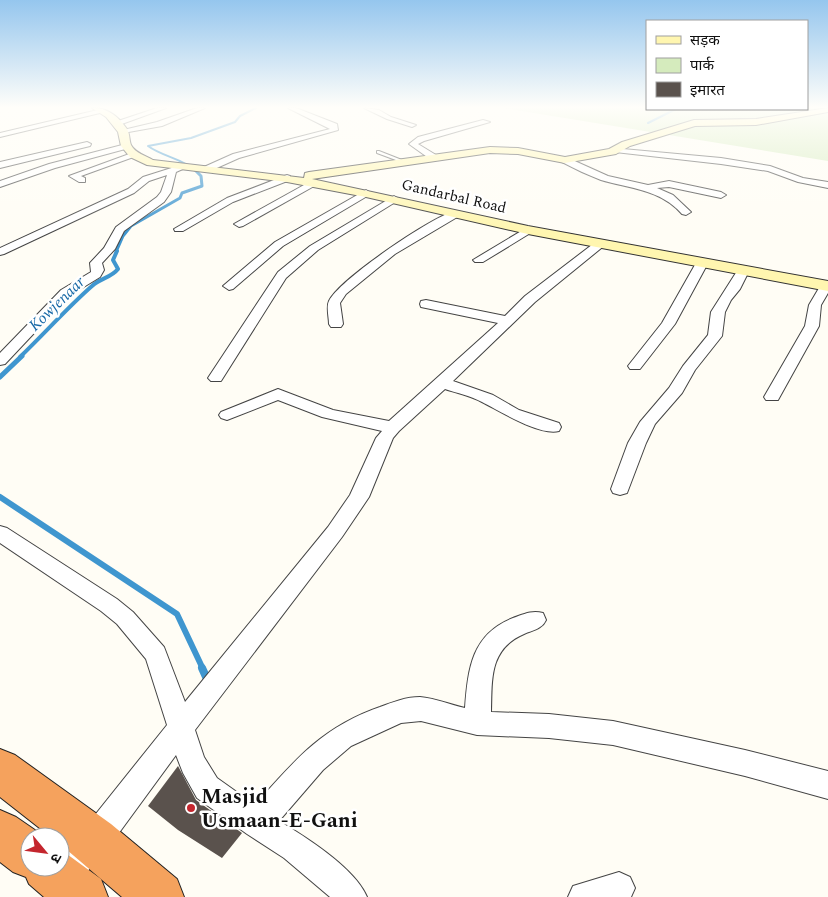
<svg xmlns="http://www.w3.org/2000/svg" width="828" height="897" font-family="Spectral,'Noto Sans Devanagari',serif">
  <style>
    .green { fill: #d5ebbd }
    .lines { fill: none; stroke-linecap: round; stroke-linejoin: round }
    .stream-far5 { stroke: #3f96cf; stroke-width: 2 }
    .stream-far4 { stroke: #3f96cf; stroke-width: 3 }
    .stream-far3 { stroke: #3f96cf; stroke-width: 4 }
    .stream-far2 { stroke: #3f96cf; stroke-width: 5 }
    .stream-far1 { stroke: #3f96cf; stroke-width: 6 }
    .stream { stroke: #3f96cf; stroke-width: 8 }
    .building { fill: #5a524d }
    .lane-casing { stroke: #444; stroke-width: 2 }
    .street-casing { stroke: #444; stroke-width: 2 }
    .secondary-casing { stroke: #333; stroke-width: 2 }
    .highway-casing { stroke: #222; stroke-width: 2 }
    .lane { fill: #fff; fill-rule: evenodd }
    .street { fill: #fff; fill-rule: evenodd }
    .secondary { fill: #fff6b0; fill-rule: evenodd }
    .highway { fill: #f5a25d; fill-rule: evenodd }
    .poi-dot { fill: #c4262e; stroke: #fff; stroke-width: 2 }
    .labels { text-anchor: middle; stroke-width: 5; stroke-linejoin: round; paint-order: stroke }
    .far-street-label { font-size: 15px; fill: #111; stroke: #fff }
    .far-water-label { font-size: 16px; font-style: italic; fill: #1768a6; stroke: #fff }
    .near-poi-label { font-size: 21px; font-weight: bold; fill: #111; stroke: #fff; text-anchor: start }
  </style>
  <rect width="100%" height="100%" fill="#fffdf5"/>
  <polygon class="green" points="504,108 828,108 828,161"/>
  <g class="lines">
    <g class="stream-far5">
      <polyline points="648,123 676,109"/>
      <path d="M196,171C182,158 163,157 148,146L191,138L235,122L240,116L256,108"/>
    </g>
    <polyline class="stream-far4" points="116,252 123,236 131,226 180,198 182,193 202,186 201,176 195,170"/>
    <path class="stream-far3" d="M20,357C45,333 67,308 92,286C100,278 111,278 118,269L113,260L117,251"/>
    <polyline class="stream-far2" points="0,377 22,356"/>
    <polyline class="stream-far1" points="0,497 177,614 203,669"/>
    <polyline class="stream" points="202,668 207,679"/>
  </g>
  <polygon class="building" points="178,766 196,800 242,833 222,858 178,830 148,806"/>
  <g class="lines">
    <defs>
      <polygon id="lane" points="377,151 379,151 407,162 404,163 377,153"/>
      <g id="street">
        <polygon points="157,108 166,108 119,125 112,123"/>
        <polygon points="197,108 205,108 162,126 123,133 119,131 157,122"/>
        <polygon points="288,108 296,108 337,124 338,130 239,158 210,171 204,171 204,167 233,154 330,129"/>
        <polygon points="364,108 379,110 391,117 416,125 412,127 387,119"/>
        <polygon points="102,109 105,111 104,112 0,137 0,133"/>
        <polygon points="483,120 490,122 424,141 418,144 436,155 436,159 430,159 409,144 418,137"/>
        <polygon points="87,142 91,144 90,146 0,168 0,162"/>
        <polygon points="126,144 129,144 129,148 55,168 0,187 0,181 49,164"/>
        <polygon points="612,148 721,158 770,166 803,178 828,182 828,188 798,182 768,171 721,164 615,152 612,152"/>
        <polygon points="132,153 139,155 81,176 85,178 85,182 79,182 69,176"/>
        <path d="M562,158H568L608,176L648,185L669,181L721,192L726,195L721,198L669,187L657,188L673,195L691,212L686,215L682,214C660,189 631,189 601,180C588,175 575,169 562,162Z"/>
        <polygon points="181,165 185,168 176,172 171,192 164,202 124,231 115,249 102,263 104,270 100,277 69,296 5,364 0,365 0,353 61,290 91,272 90,263 104,248 116,227 157,197 161,192 167,175 149,181 134,193 4,254 0,255 0,248 128,189 143,177"/>
        <polygon points="287,175 290,176 290,180 233,202 183,231 175,231 174,229 227,198"/>
        <polygon points="313,180 318,183 316,185 243,226 239,227 234,224"/>
        <polygon points="366,190 371,193 369,195 283,246 233,289 229,290 223,286 275,242"/>
        <polygon points="394,196 399,199 397,201 318,250 286,278 221,381 211,381 208,378 278,272 310,246"/>
        <path d="M455,211L460,214L459,216L395,254L346,294L340,303L343,324L341,327H331L329,324C329,317 326,307 329,301C339,280 431,217 455,211Z"/>
        <polygon points="528,227 533,230 532,232 483,262 475,262 473,260"/>
        <path d="M601,240L605,241L607,243L605,245L535,302L453,381L493,395L519,410L559,423L561,427L559,431C539,436 500,411 482,402C471,396 457,393 445,389L399,431L393,438L369,497L342,537L195,730L204,757L217,778L255,805C294,761 322,727 380,707C393,702 406,697 420,697C435,698 451,705 465,708C468,668 472,634 513,618C524,614 532,610 543,613L546,620C542,629 533,630 524,634C489,649 492,679 491,712L549,714L613,721L745,750L828,771V799L745,776L613,745L549,738L477,735L421,721L401,723L351,746L323,770L279,821C306,837 355,868 367,897H330L284,858L247,834L197,798L183,773L176,755L105,852L72,888L61,893L50,888L45,877L50,867H60V855L83,830L167,725L146,659L117,624L101,611L0,543V526L7,528L117,599L133,612L164,647L185,702L328,527L350,495L376,438L382,431L322,417L278,400L227,420L221,418L219,415L221,412L278,389L333,410L389,421L498,323L421,307L420,304L421,301L426,300L505,316L525,296L597,241Z"/>
        <polygon points="702,260 708,263 675,324 640,369 630,369 628,366 662,323 696,263"/>
        <polygon points="743,267 749,271 740,289 731,300 725,312 722,336 695,370 682,393 655,424 646,443 627,493 620,495 613,493 611,489 628,443 640,422 669,388 683,366 708,335 711,312 739,268"/>
        <polygon points="822,283 828,283 828,293 821,305 819,326 778,400 766,400 764,397 805,326 809,305"/>
        <polygon points="619,872 630,877 635,888 631,897 568,897 573,886"/>
      </g>
      <path id="secondary" d="M92,108C107,107 119,117 127,129C130,134 129,140 131,145C135,153 146,156 153,160L304,178L305,173L309,172L490,147L518,148L565,157L609,149L622,142L694,120L756,119L828,108V112L756,125L695,126L630,146L616,154L565,163L518,154L490,153L312,179L528,226L828,281V291L528,234L366,197L287,182L147,165L130,157L121,146L118,132L106,117Z"/>
      <g id="highway">
        <polygon points="0,749 15,755 111,824 177,879 184,897 122,897 60,844 60,837 51,837 0,797"/>
        <polygon points="0,810 16,817 45,837 30,837 30,867 60,867 60,849 101,879 108,897 44,897 29,884 26,877 13,872 0,862"/>
      </g>
    </defs>
    <use href="#lane" class="lane-casing"/>
    <use href="#street" class="street-casing"/>
    <use href="#secondary" class="secondary-casing"/>
    <use href="#highway" class="highway-casing"/>
    <use href="#lane" class="lane"/>
    <use href="#street" class="street"/>
    <use href="#secondary" class="secondary"/>
    <use href="#highway" class="highway"/>
  </g>
  <linearGradient id="sky" x2="0" y2="1"><stop stop-color="#95c6ee"/><stop offset="0.46" stop-color="#fffefa"/><stop offset="1" stop-color="#fffefa" stop-opacity="0"/></linearGradient>
  <rect width="828" height="233" fill="url(#sky)"/>
  <circle class="poi-dot" cx="191" cy="808" r="5"/>
  <g class="labels">
    <g class="far-street-label">
      <text transform="translate(454 196) rotate(13)" y="5">Gandarbal Road</text>
    </g>
    <g class="far-water-label">
      <text transform="translate(56 303) rotate(-44)" y="6">Kowjenaar</text>
    </g>
    <g class="near-poi-label">
      <text x="201" y="803">Masjid<tspan x="201" dy="24">Usmaan-E-Gani</tspan></text>
    </g>
  </g>
  <rect x="646" y="20" width="162" height="90" fill="#ffffff" stroke="#a0a0a0"/>
  <rect x="656" y="36" width="25" height="8" fill="#fff6b0" stroke="#a0a0a0"/>
  <text x="690" y="45" font-size="15" fill="#111111">सड़क</text>
  <rect x="656" y="58" width="25" height="15" fill="#d5ebbd" stroke="#a0a0a0"/>
  <text x="690" y="70" font-size="15" fill="#111111">पार्क</text>
  <rect x="656" y="82" width="25" height="15" fill="#5a524d" stroke="#a0a0a0"/>
  <text x="690" y="95" font-size="15" fill="#111111">इमारत</text>
  <g transform="translate(45 852) rotate(119)"><circle r="24" fill="#ffffff" stroke="#a0a0a0"/>
  <path d="M0-4L9 19L0 12L-9 19Z" fill="#c4262e"/>
  <text y="-8" font-size="14" font-weight="bold" text-anchor="middle" fill="#111111">उ</text>
  </g>
</svg>
